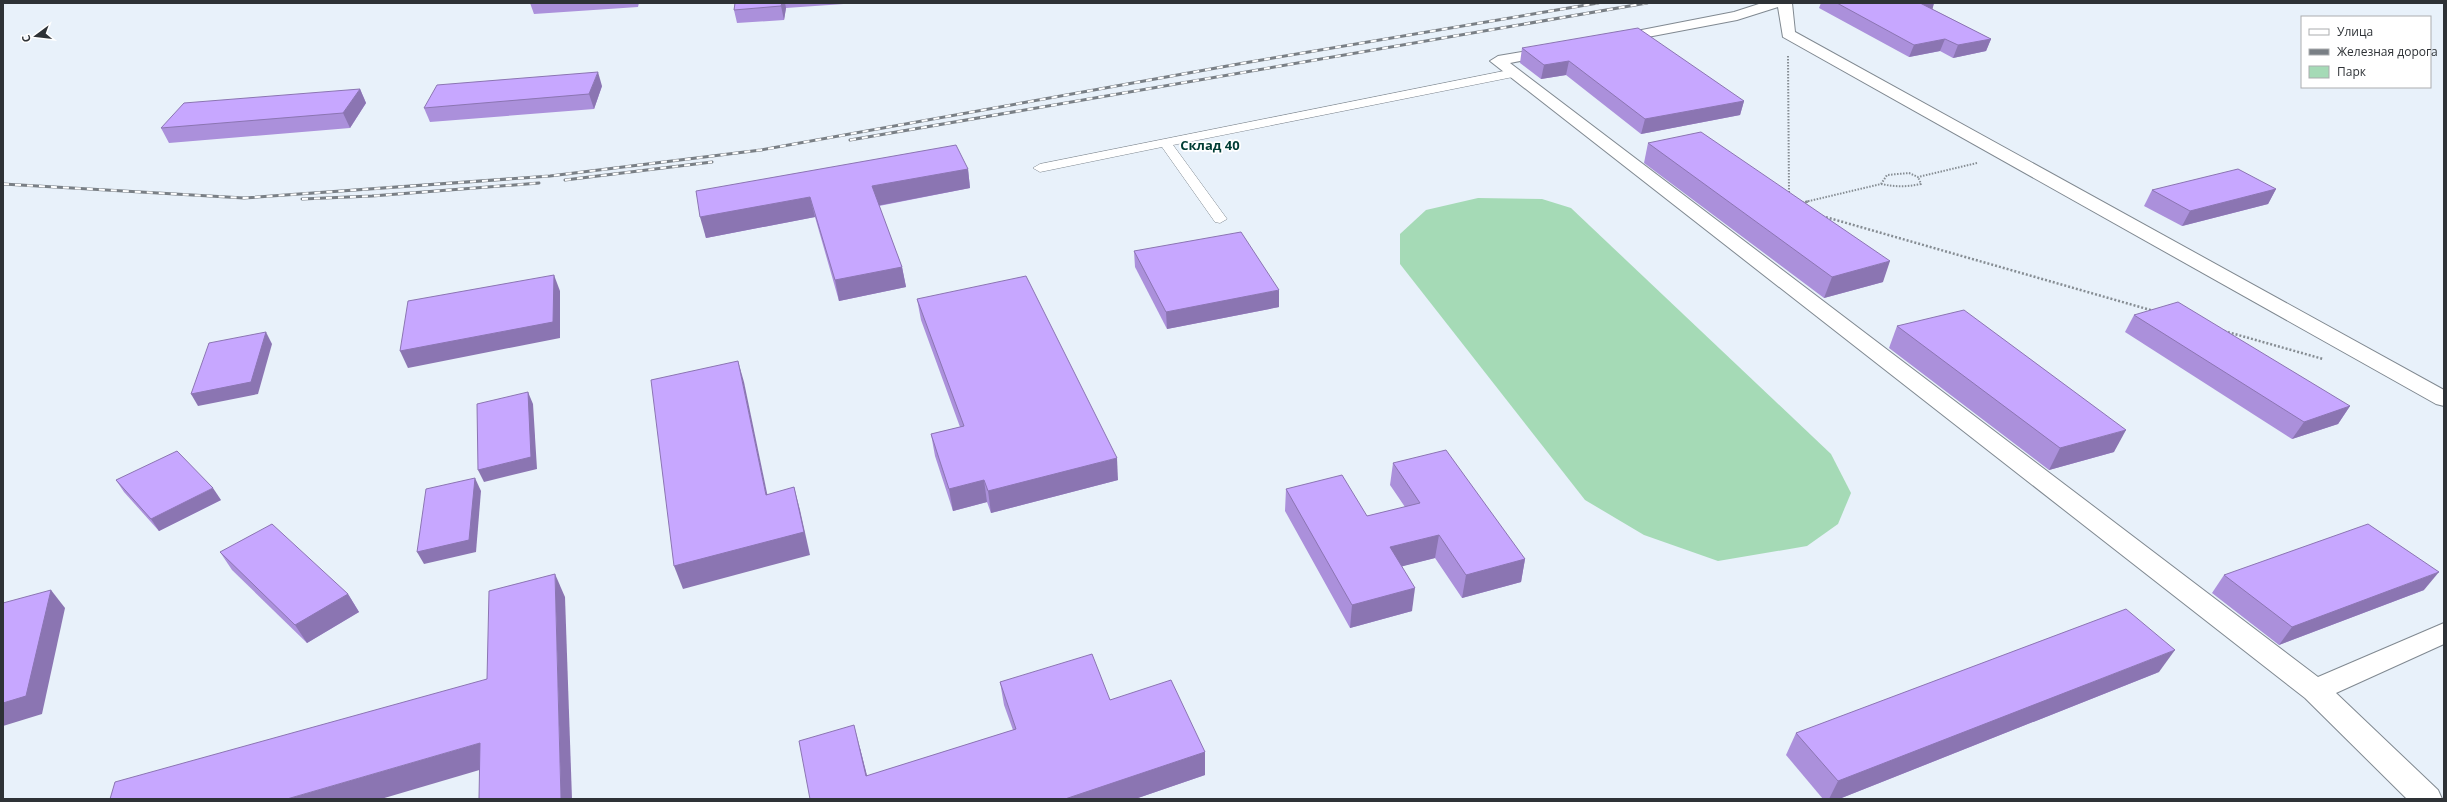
<svg xmlns="http://www.w3.org/2000/svg" width="2447" height="802" font-family="'Open Sans',sans-serif">
  <style>
    .green { fill: #a5dab6 }
    .lines { fill: none; stroke-linecap: round; stroke-linejoin: round }
    .service-casing { stroke: #808991; stroke-width: 1 }
    .minor-casing { stroke: #808991; stroke-width: 2 }
    .path-far1 { stroke: #868d93; stroke-width: 2; stroke-dasharray: 1.5 1.5; stroke-linecap: butt }
    .path { stroke: #868d93; stroke-width: 2.5; stroke-dasharray: 2 2; stroke-linecap: butt }
    .service { fill: #fff; fill-rule: evenodd }
    .minor { fill: #fff; fill-rule: evenodd }
    .rail-casing { stroke: #797f85; stroke-width: 3 }
    .rail { stroke: #fff; stroke-width: 2; stroke-dasharray: 6; stroke-linecap: butt }
    .wall { fill: #ab90db }
    .shaded-wall { fill: #8b75b2 }
    .building { fill: #c7a7ff; stroke: #8b75b2 }
    .labels { text-anchor: middle; stroke-width: 3.5; stroke-linejoin: round; paint-order: stroke }
    .far-district-label { font-size: 13px; font-weight: bold; fill: #003d35; stroke: #fff }
  </style>
  <rect width="100%" height="100%" fill="#e8f1fa"/>
  <polygon class="green" points="1478,198 1542,199 1571,208 1831,454 1851,493 1838,524 1807,546 1718,561 1644,535 1585,500 1400,264 1400,234 1426,210"/>
  <g class="lines">
    <defs>
      <polygon id="service" points="1514,69 1518,70 1520,73 1518,76 1173,145 1227,219 1220,223 1215,222 1162,147 1040,172 1033,168 1040,164"/>
      <g id="minor">
        <polygon points="1762,3 1792,3 1795,32 2444,390 2444,406 2436,404 1783,37 1778,7 1737,20 1616,43 1609,39 1616,35 1734,12"/>
        <polygon points="1551,47 1556,48 1558,51 1556,54 1510,63 2318,677 2444,623 2444,644 2336,693 2438,790 2442,799 2407,799 2305,698 1490,61 1498,56"/>
      </g>
    </defs>
    <use href="#service" class="service-casing"/>
    <use href="#minor" class="minor-casing"/>
    <g class="path-far1">
      <polyline points="1788,56 1789,195"/>
      <path d="M1881,184C1895,187 1907,187 1921,184L1918,177"/>
      <polyline points="1805,202 1881,184 1887,175 1909,173 1918,177 1977,163"/>
    </g>
    <g class="path">
      <polyline points="1802,203 1810,201"/>
      <polyline points="1822,216 2154,311"/>
      <polyline points="2224,331 2323,359"/>
    </g>
    <use href="#service" class="service"/>
    <use href="#minor" class="minor"/>
    <defs>
      <g id="rail">
        <polyline points="850,140 1647,3"/>
        <polyline points="565,180 712,162"/>
        <polyline points="3,184 244,198 550,176 761,150 1244,63 1598,3"/>
        <polyline points="302,199 372,196 539,183"/>
      </g>
    </defs>
    <use href="#rail" class="rail-casing"/>
    <use href="#rail" class="rail"/>
  </g>
  <g class="wall">
    <polygon points="530,3 639,3 638,7 534,14"/>
    <polygon points="735,3 858,3 786,8 784,20 737,23 734,10"/>
    <polygon points="1821,3 1934,3 1932,9 1991,39 1986,51 1953,58 1940,51 1909,57 1819,8"/>
    <polygon points="1522,48 1744,101 1740,115 1641,134 1566,75 1541,79 1520,63"/>
    <polygon points="602,86 594,109 430,122 424,108"/>
    <polygon points="360,89 366,103 350,128 169,143 161,128"/>
    <polygon points="1648,143 1883,282 1824,298 1644,163"/>
    <polygon points="968,169 970,188 879,206 902,267 906,287 839,301 815,217 706,238 696,191"/>
    <polygon points="2276,189 2268,204 2182,226 2144,206 2152,190"/>
    <polygon points="1134,251 1279,307 1167,329 1135,267"/>
    <polygon points="917,299 1118,480 991,513 987,502 953,511 935,456 931,434 960,427 921,320"/>
    <polygon points="2134,315 2350,406 2338,424 2292,439 2125,332"/>
    <polygon points="1897,326 2114,452 2049,470 1889,348"/>
    <polygon points="1393,463 1525,559 1521,582 1462,598 1435,558 1402,566 1412,611 1350,628 1285,511 1286,489 1367,516 1405,507 1390,485"/>
    <polygon points="116,480 221,500 159,531 124,492"/>
    <polygon points="220,552 348,594 359,612 307,643 232,570"/>
    <polygon points="2224,575 2424,590 2279,645 2212,593"/>
    <polygon points="2159,672 1839,799 1823,799 1786,755 1796,733"/>
    <polygon points="1000,682 1110,700 1205,752 1205,775 1135,799 810,799 860,748 867,776 1013,730 1004,705"/>
  </g>
  <g class="shaded-wall">
    <polygon points="782,3 785,3 786,8 784,20 781,6"/>
    <polygon points="1918,3 1934,3 1932,11"/>
    <polygon points="1945,39 1940,51 1909,57 1914,45"/>
    <polygon points="1991,39 1986,51 1953,58 1958,45"/>
    <polygon points="1569,61 1566,75 1541,79 1544,65"/>
    <polygon points="598,72 602,86 594,109 589,94"/>
    <polygon points="360,89 366,103 350,128 343,113"/>
    <polygon points="1744,101 1740,115 1641,134 1645,119"/>
    <polygon points="968,169 970,188 876,206 872,186"/>
    <polygon points="2276,189 2268,204 2182,226 2190,211"/>
    <polygon points="810,197 815,217 706,238 700,217"/>
    <polygon points="1890,261 1883,282 1824,298 1832,277"/>
    <polygon points="902,267 906,287 839,301 835,280"/>
    <polygon points="554,275 560,291 560,338 408,368 400,351"/>
    <polygon points="1279,290 1279,307 1167,329 1166,312"/>
    <polygon points="266,332 272,344 258,394 198,406 191,394"/>
    <polygon points="738,361 744,382 772,517 766,495"/>
    <polygon points="528,392 533,404 537,469 484,482 478,470"/>
    <polygon points="2350,406 2338,424 2292,439 2304,422"/>
    <polygon points="2126,430 2114,452 2049,470 2060,448"/>
    <polygon points="1117,458 1118,480 991,513 988,491"/>
    <polygon points="475,478 481,491 476,552 424,564 417,552"/>
    <polygon points="984,480 987,502 953,511 949,489"/>
    <polygon points="794,487 800,510 810,555 683,589 674,566"/>
    <polygon points="213,488 221,500 159,531 151,519"/>
    <polygon points="1439,535 1435,558 1388,570 1390,547"/>
    <polygon points="1525,559 1521,582 1462,598 1466,575"/>
    <polygon points="2439,572 2424,590 2279,645 2292,627"/>
    <polygon points="555,574 565,597 572,799 561,799"/>
    <polygon points="1415,588 1412,611 1350,628 1352,605"/>
    <polygon points="51,590 65,608 42,714 3,726 3,703"/>
    <polygon points="348,594 359,612 307,643 295,625"/>
    <polygon points="2175,650 2159,672 1839,799 1829,799 1838,781"/>
    <polygon points="854,725 860,748 873,799 866,776"/>
    <polygon points="480,743 493,766 381,799 287,799"/>
    <polygon points="1205,752 1205,775 1135,799 1065,799"/>
  </g>
  <g class="building">
    <polygon points="735,3 782,3 781,6 734,10"/>
    <polygon points="1837,3 1920,3 1991,39 1958,45 1945,39 1914,45"/>
    <polygon points="1638,28 1744,101 1645,119 1569,61 1544,65 1522,48"/>
    <polygon points="598,72 589,94 424,108 437,85"/>
    <polygon points="360,89 343,113 161,128 184,103"/>
    <polygon points="1701,132 1890,261 1832,277 1648,143"/>
    <polygon points="956,145 968,169 872,186 902,267 835,280 810,197 700,217 696,191"/>
    <polygon points="2238,169 2276,189 2190,211 2152,190"/>
    <polygon points="1241,232 1279,290 1166,312 1134,251"/>
    <polygon points="554,275 553,322 400,351 408,301"/>
    <polygon points="1026,276 1117,458 988,491 984,480 949,489 931,434 964,426 917,299"/>
    <polygon points="2178,302 2350,406 2304,422 2134,315"/>
    <polygon points="1964,310 2126,430 2060,448 1897,326"/>
    <polygon points="266,332 251,382 191,394 209,343"/>
    <polygon points="738,361 766,495 794,487 804,532 674,566 651,380"/>
    <polygon points="528,392 531,457 478,470 477,404"/>
    <polygon points="1446,450 1525,559 1466,575 1439,535 1390,547 1415,588 1352,605 1286,489 1342,475 1367,516 1420,503 1393,463"/>
    <polygon points="177,451 213,488 151,519 116,480"/>
    <polygon points="475,478 469,540 417,552 426,489"/>
    <polygon points="272,524 348,594 295,625 220,552"/>
    <polygon points="2368,524 2439,572 2292,627 2224,575"/>
    <polygon points="555,574 561,799 479,799 480,743 287,799 110,799 115,782 487,679 489,591"/>
    <polygon points="51,590 26,696 3,703 3,603"/>
    <polygon points="2126,609 2175,650 1838,781 1796,733"/>
    <polygon points="1092,654 1110,700 1171,680 1205,752 1065,799 810,799 799,741 854,725 866,776 1016,729 1000,682"/>
  </g>
  <g class="labels">
    <g class="far-district-label">
      <text x="1210" y="150">Склад 40</text>
    </g>
  </g>
  <rect width="2447" height="802" fill="none" stroke="#2e3236" stroke-width="8"/>
  <rect x="2301" y="16" width="130" height="72" fill="#ffffff" stroke="#abadaf"/>
  <rect x="2309" y="29" width="20" height="6" fill="#ffffff" stroke="#abadaf"/>
  <text x="2337" y="36" font-size="12" fill="#2e3236">Улица</text>
  <rect x="2309" y="49" width="20" height="6" fill="#797f85" stroke="#abadaf"/>
  <text x="2337" y="56" font-size="12" fill="#2e3236">Железная дорога</text>
  <rect x="2309" y="66" width="20" height="12" fill="#a5dab6" stroke="#abadaf"/>
  <text x="2337" y="76" font-size="12" fill="#2e3236">Парк</text>
  <g transform="translate(36 36) rotate(255)" stroke="#ffffff" stroke-width="3" paint-order="stroke">
  <path d="M0-3L7 15L0 10L-7 15Z" fill="#2e3236"/>
  <text y="-6" font-size="11" font-weight="bold" text-anchor="middle" fill="#2e3236">С</text>
  </g>
</svg>
